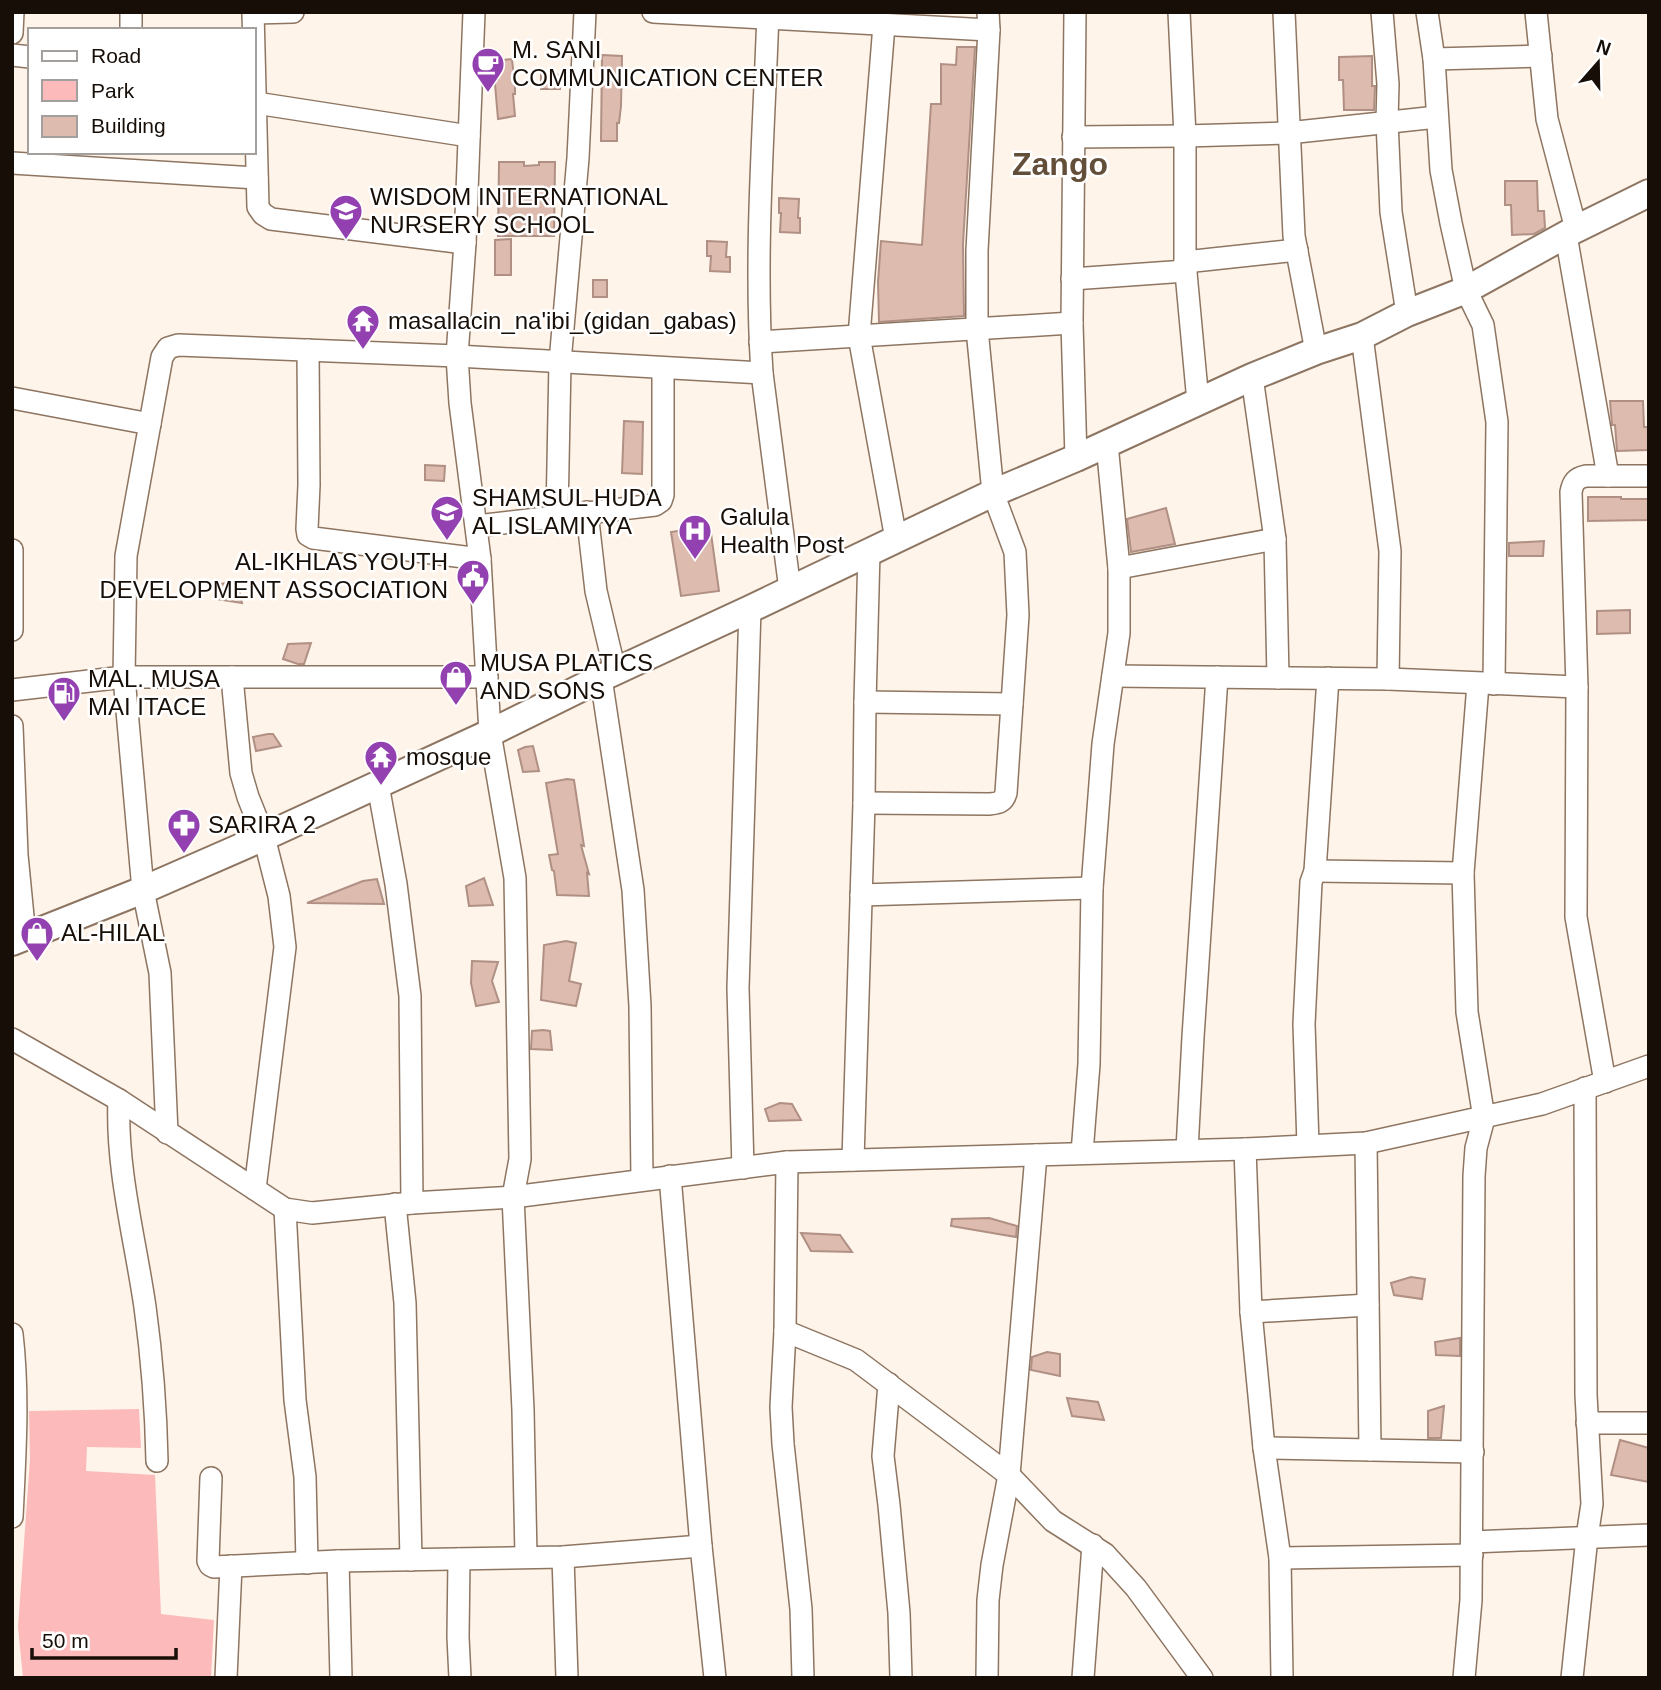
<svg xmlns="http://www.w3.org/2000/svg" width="1661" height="1690" font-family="Arial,sans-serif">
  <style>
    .green { fill: #fcbbba }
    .building { fill: #ddbbae; stroke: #b09084; stroke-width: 2 }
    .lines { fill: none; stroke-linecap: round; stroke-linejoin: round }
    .minor-casing { stroke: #8d7561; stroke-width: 24 }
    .tertiary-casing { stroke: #8d7561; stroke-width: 30 }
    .minor { stroke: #fff; stroke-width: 21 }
    .tertiary { stroke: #fff; stroke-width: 26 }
    .labels { text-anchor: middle; stroke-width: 5; stroke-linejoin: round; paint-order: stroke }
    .poi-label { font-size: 24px; fill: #170e07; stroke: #fff; text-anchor: start }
    .district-label { font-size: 32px; font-weight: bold; fill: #634e3a; stroke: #fff }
  </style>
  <rect width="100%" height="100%" fill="#fff4ea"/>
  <polygon class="green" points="139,1409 141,1448 87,1447 86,1471 155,1475 161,1614 214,1620 211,1678 23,1678 18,1627 30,1459 29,1411"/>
  <g class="building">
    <polygon points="957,47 975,47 963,244 964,316 879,322 878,282 881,241 922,245 931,104 941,104 941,64 956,65"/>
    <polygon points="602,55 622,56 621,106 619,123 617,123 617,141 601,141"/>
    <polygon points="1372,56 1372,86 1375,86 1374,110 1344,110 1343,80 1339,80 1339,57"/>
    <polygon points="512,59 515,88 515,94 513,94 515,116 498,119 493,61"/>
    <polygon points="541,74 560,75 560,89 541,89"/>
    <polygon points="499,162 524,162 524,166 539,165 539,162 555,162 554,236 498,236"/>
    <polygon points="1505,181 1537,181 1538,211 1544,211 1545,228 1534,234 1512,235 1511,205 1505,205"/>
    <polygon points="779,198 799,199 798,218 800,218 800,233 780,232 781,213 779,213"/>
    <polygon points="511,239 511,275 495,275 495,240"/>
    <polygon points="707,241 727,242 726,257 730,257 730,272 710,271 711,256 707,256"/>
    <rect x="593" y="280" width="14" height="17"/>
    <polygon points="1610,401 1643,401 1644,427 1648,427 1648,450 1617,451 1615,425 1612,425"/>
    <polygon points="624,421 643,422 642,474 622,473"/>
    <polygon points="425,465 445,466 444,481 425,480"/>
    <polygon points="1588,497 1621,497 1621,499 1649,499 1649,520 1588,521"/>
    <polygon points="1166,508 1175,544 1131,552 1127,519"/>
    <polygon points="710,526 719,591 681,596 671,532"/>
    <polygon points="1544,541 1543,556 1509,556 1509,543"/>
    <polygon points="225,583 238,585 242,603 216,599 218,585"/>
    <polygon points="1630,610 1630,633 1597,634 1597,611"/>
    <polygon points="311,643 304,664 298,664 283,659 288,644"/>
    <polygon points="268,734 273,734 281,746 256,751 253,737"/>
    <polygon points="533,746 539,771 523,772 518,750 525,747"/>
    <polygon points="567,779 574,780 584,846 581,845 589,874 587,873 589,896 557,895 554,871 552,870 549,855 558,854 546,783"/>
    <polygon points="484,878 493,905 469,906 466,886"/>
    <polygon points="377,879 384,904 307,903 363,881"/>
    <polygon points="566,941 576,943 569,981 581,984 576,1006 541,1000 544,945"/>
    <polygon points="472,961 498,962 492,981 499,1002 476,1006 471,983"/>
    <polygon points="543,1030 550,1031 552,1050 531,1049 532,1031"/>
    <polygon points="780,1103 792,1104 801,1120 769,1121 765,1109"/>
    <polygon points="989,1218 1017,1226 1016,1237 951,1226 952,1219"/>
    <polygon points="801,1233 840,1235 852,1252 811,1251"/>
    <polygon points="1411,1277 1425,1279 1422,1299 1394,1295 1391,1283"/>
    <polygon points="1460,1338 1460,1356 1436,1355 1435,1342"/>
    <polygon points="1047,1352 1060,1354 1060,1376 1031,1370 1032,1357"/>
    <polygon points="1067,1398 1098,1402 1104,1420 1072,1416"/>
    <polygon points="1444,1406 1441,1438 1428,1438 1428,1411"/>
    <polygon points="1620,1440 1649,1448 1649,1482 1611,1475"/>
  </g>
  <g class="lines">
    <defs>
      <g id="minor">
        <polyline points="131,12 131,30"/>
        <polyline points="253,12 258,207 263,214 271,219 465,243"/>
        <polyline points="474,12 465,243 457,356 460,403 480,559 490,733 515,878 520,1159 513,1197 523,1410 526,1557"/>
        <polyline points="653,12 989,30"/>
        <path d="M768,12C764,132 754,253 762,373L790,590"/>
        <polyline points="1075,12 1072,323 1076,458"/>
        <polyline points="1179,12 1185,136 1185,262 1198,402"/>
        <polyline points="1284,12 1294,236 1316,351"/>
        <polyline points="1382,12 1388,84 1387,121 1391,212 1407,313"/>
        <polyline points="1427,12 1434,59 1441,170 1451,223 1466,290 1483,325 1497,422 1494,684"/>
        <polyline points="1536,12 1547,119 1576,229"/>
        <polyline points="253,13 293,12"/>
        <polyline points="884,25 859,336 896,539"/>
        <polyline points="12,33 13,12"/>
        <polyline points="12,55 30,57"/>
        <polyline points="1434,59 1541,56"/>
        <polyline points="256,103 469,136"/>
        <polyline points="1073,137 1185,136 1288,133 1437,117"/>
        <polyline points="12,163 257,178"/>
        <polyline points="1566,235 1608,476"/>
        <polyline points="1185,262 1297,250"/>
        <polyline points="1072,279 1186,271"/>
        <polyline points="1362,336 1390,551 1388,679"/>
        <polyline points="760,342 1072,323"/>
        <polyline points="308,350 309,485 307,529 308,535 313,538 480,559"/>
        <polyline points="1252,377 1275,539 1278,678"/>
        <polyline points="12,398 150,424"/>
        <polyline points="587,512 596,591 615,671"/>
        <polyline points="557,515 560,362 578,158 585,12"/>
        <polyline points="477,526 655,505 661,501 663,495 663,368"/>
        <polyline points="12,550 12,630"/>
        <polyline points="1119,568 1275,539"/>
        <polyline points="1113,676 1388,679 1577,687"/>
        <polyline points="232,677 241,773 248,797 264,837 279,896 285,947 255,1189"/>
        <polyline points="601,678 633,890 640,1006 642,1180"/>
        <polyline points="12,690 124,677 487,677"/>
        <polyline points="865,702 1012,704"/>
        <polyline points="12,726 17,855 25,937"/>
        <polyline points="378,785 396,884 410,996 412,1203"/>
        <path d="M864,803L989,804C998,803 1003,803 1006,793L1018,615L1015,552L993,493L977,329V250L989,30L988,12"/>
        <polyline points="1315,871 1463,873"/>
        <polyline points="861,895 1092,888"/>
        <polyline points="12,1039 119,1100 285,1209 312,1213 412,1203 513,1197 787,1162 1245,1149 1366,1143 1542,1104 1649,1066"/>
        <path d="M1605,1082L1576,917L1577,687L1571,492C1573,482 1576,478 1586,476H1649"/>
        <path d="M119,1100C116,1169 135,1238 145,1307C152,1358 156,1410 157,1461"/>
        <polyline points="167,1133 160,973 143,890 124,677 126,556 162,357 168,348 178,345 457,356 762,373"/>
        <polyline points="1366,1143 1370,1450"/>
        <polyline points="1308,1145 1304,1024 1311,882 1315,871 1328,678"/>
        <polyline points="1245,1149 1251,1312 1264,1448 1280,1558 1282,1678"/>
        <polyline points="1187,1150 1193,1037 1217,677"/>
        <polyline points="1082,1153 1089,1064 1092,888 1103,744 1119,633 1119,568 1107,444"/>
        <polyline points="853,1160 864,803 865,702 869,552"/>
        <polyline points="787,1162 785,1331 781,1407 783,1444 801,1609 803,1678"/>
        <polyline points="743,1168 738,988 750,609"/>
        <polyline points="670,1176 701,1546 715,1678"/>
        <polyline points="395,1204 405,1303 411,1560"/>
        <polyline points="285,1209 295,1400 305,1477 307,1563"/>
        <polyline points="1251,1312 1368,1305"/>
        <polyline points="785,1331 856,1360 956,1435 1009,1475 1053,1521 1105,1554 1136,1588 1202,1678"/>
        <path d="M12,1334C19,1395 15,1455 12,1517"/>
        <polyline points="889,1384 883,1456 889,1505 899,1613 901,1678"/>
        <polyline points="1587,1423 1649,1423"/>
        <polyline points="1264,1448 1473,1452"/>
        <polyline points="211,1478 208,1561 210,1565 214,1567 338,1561 563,1557 701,1546"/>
        <polyline points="1472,1542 1649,1535"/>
        <polyline points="563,1557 567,1678"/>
        <polyline points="1280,1558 1472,1555"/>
        <polyline points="459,1559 458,1637 460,1678"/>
        <polyline points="338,1561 341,1678"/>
        <polyline points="226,1678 231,1566"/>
        <polyline points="987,1678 988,1600 992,1565 1009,1475 1036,1155"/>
        <polyline points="1083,1678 1093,1545"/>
        <polyline points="1464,1678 1471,1600 1474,1176 1476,1148 1484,1118 1467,1012 1463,873 1478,684"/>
        <polyline points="1572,1678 1587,1537 1592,1504 1586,1395 1585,1088"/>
      </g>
      <polyline id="tertiary" points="12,942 143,890 264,837 490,733 601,678 750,609 993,493 1076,458 1252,377 1316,351 1362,336 1407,313 1466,290 1576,229 1649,193"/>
    </defs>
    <use href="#minor" class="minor-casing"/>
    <use href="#tertiary" class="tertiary-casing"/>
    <use href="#minor" class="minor"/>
    <use href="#tertiary" class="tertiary"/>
  </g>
  <defs>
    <symbol id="cafe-pin" viewBox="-11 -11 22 30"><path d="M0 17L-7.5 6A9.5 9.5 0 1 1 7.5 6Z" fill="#9341b0" stroke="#fff"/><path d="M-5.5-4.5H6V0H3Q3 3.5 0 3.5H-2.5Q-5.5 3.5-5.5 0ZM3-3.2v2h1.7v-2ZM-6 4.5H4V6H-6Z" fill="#fff"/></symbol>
    <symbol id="school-pin" viewBox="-11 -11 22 30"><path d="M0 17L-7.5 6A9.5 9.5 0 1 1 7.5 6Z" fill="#9341b0" stroke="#fff"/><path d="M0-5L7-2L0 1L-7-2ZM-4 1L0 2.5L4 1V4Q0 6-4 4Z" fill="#fff"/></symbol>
    <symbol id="temple-pin" viewBox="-11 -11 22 30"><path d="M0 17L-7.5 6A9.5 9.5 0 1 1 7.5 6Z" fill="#9341b0" stroke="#fff"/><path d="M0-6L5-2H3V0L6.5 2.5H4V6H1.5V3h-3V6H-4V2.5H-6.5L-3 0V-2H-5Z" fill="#fff"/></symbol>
    <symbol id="hospital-pin" viewBox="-11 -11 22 30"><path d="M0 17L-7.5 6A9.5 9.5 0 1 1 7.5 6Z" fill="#9341b0" stroke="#fff"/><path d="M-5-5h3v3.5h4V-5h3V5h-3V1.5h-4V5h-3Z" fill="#fff"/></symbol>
    <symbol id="civic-pin" viewBox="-11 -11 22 30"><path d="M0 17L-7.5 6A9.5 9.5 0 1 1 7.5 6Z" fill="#9341b0" stroke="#fff"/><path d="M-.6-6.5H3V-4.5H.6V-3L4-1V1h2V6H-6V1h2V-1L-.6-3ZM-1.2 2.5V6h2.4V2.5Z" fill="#fff"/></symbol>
    <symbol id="shop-pin" viewBox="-11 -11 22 30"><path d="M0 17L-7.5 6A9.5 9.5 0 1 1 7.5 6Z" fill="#9341b0" stroke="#fff"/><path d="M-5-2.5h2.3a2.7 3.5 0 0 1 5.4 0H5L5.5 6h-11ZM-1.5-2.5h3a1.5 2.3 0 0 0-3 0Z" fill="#fff"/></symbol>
    <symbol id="fuel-pin" viewBox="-11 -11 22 30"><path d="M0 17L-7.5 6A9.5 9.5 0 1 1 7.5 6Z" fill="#9341b0" stroke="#fff"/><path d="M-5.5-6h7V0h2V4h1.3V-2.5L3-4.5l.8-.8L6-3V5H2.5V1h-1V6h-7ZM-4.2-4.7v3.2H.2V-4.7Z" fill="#fff"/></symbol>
    <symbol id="pharmacy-pin" viewBox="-11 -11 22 30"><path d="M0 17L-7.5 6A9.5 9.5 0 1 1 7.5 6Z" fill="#9341b0" stroke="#fff"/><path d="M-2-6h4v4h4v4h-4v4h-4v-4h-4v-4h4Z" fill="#fff"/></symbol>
  </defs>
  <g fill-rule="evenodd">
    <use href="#cafe-pin" x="469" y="45" width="38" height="52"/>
    <use href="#school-pin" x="327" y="192" width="38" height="52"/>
    <use href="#temple-pin" x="344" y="302" width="38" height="52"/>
    <use href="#school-pin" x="428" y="493" width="38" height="52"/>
    <use href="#hospital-pin" x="676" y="512" width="38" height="52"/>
    <use href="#civic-pin" x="454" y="557" width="38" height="52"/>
    <use href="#shop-pin" x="437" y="658" width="38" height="52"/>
    <use href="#fuel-pin" x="45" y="674" width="38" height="52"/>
    <use href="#temple-pin" x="362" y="738" width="38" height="52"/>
    <use href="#pharmacy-pin" x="165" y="806" width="38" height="52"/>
    <use href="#shop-pin" x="18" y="914" width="38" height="52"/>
  </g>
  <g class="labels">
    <g class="poi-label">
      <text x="512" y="58">M. SANI<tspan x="512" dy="28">COMMUNICATION CENTER</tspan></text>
      <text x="370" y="205">WISDOM INTERNATIONAL<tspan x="370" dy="28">NURSERY SCHOOL</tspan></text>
      <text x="388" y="329">masallacin_na'ibi_(gidan_gabas)</text>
      <text x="472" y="506">SHAMSUL HUDA<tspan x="472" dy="28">AL ISLAMIYYA</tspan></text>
      <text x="720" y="525">Galula<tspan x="720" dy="28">Health Post</tspan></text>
      <text x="448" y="570" text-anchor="end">AL-IKHLAS YOUTH<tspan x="448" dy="28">DEVELOPMENT ASSOCIATION</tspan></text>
      <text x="480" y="671">MUSA PLATICS<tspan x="480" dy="28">AND SONS</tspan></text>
      <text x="88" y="687">MAL. MUSA<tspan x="88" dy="28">MAI ITACE</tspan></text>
      <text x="406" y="765">mosque</text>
      <text x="208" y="833">SARIRA 2</text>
      <text x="61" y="941">AL-HILAL</text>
    </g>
    <g class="district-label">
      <text x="1060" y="175">Zango</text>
    </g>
  </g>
  <rect width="1661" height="1690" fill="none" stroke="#170e07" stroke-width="28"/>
  <rect x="28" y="28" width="228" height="126" fill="#ffffff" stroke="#a29f9c" stroke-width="2"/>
  <rect x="42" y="51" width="35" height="10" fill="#ffffff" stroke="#a29f9c" stroke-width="2"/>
  <text x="91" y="63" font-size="21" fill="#170e07">Road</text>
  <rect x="42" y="80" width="35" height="21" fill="#fcbbba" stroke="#a29f9c" stroke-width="2"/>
  <text x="91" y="98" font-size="21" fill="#170e07">Park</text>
  <rect x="42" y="116" width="35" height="21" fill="#ddbbae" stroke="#a29f9c" stroke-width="2"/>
  <text x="91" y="133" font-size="21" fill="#170e07">Building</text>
  <g transform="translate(1598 63) rotate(20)" stroke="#ffffff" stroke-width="5" paint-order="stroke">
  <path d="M0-5L12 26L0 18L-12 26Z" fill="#170e07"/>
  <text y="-10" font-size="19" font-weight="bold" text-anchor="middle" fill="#170e07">N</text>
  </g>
  <path d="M32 1648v10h144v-10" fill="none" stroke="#170e07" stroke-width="3.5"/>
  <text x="42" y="1648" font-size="21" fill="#170e07" stroke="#ffffff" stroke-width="5" paint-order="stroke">50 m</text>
</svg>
